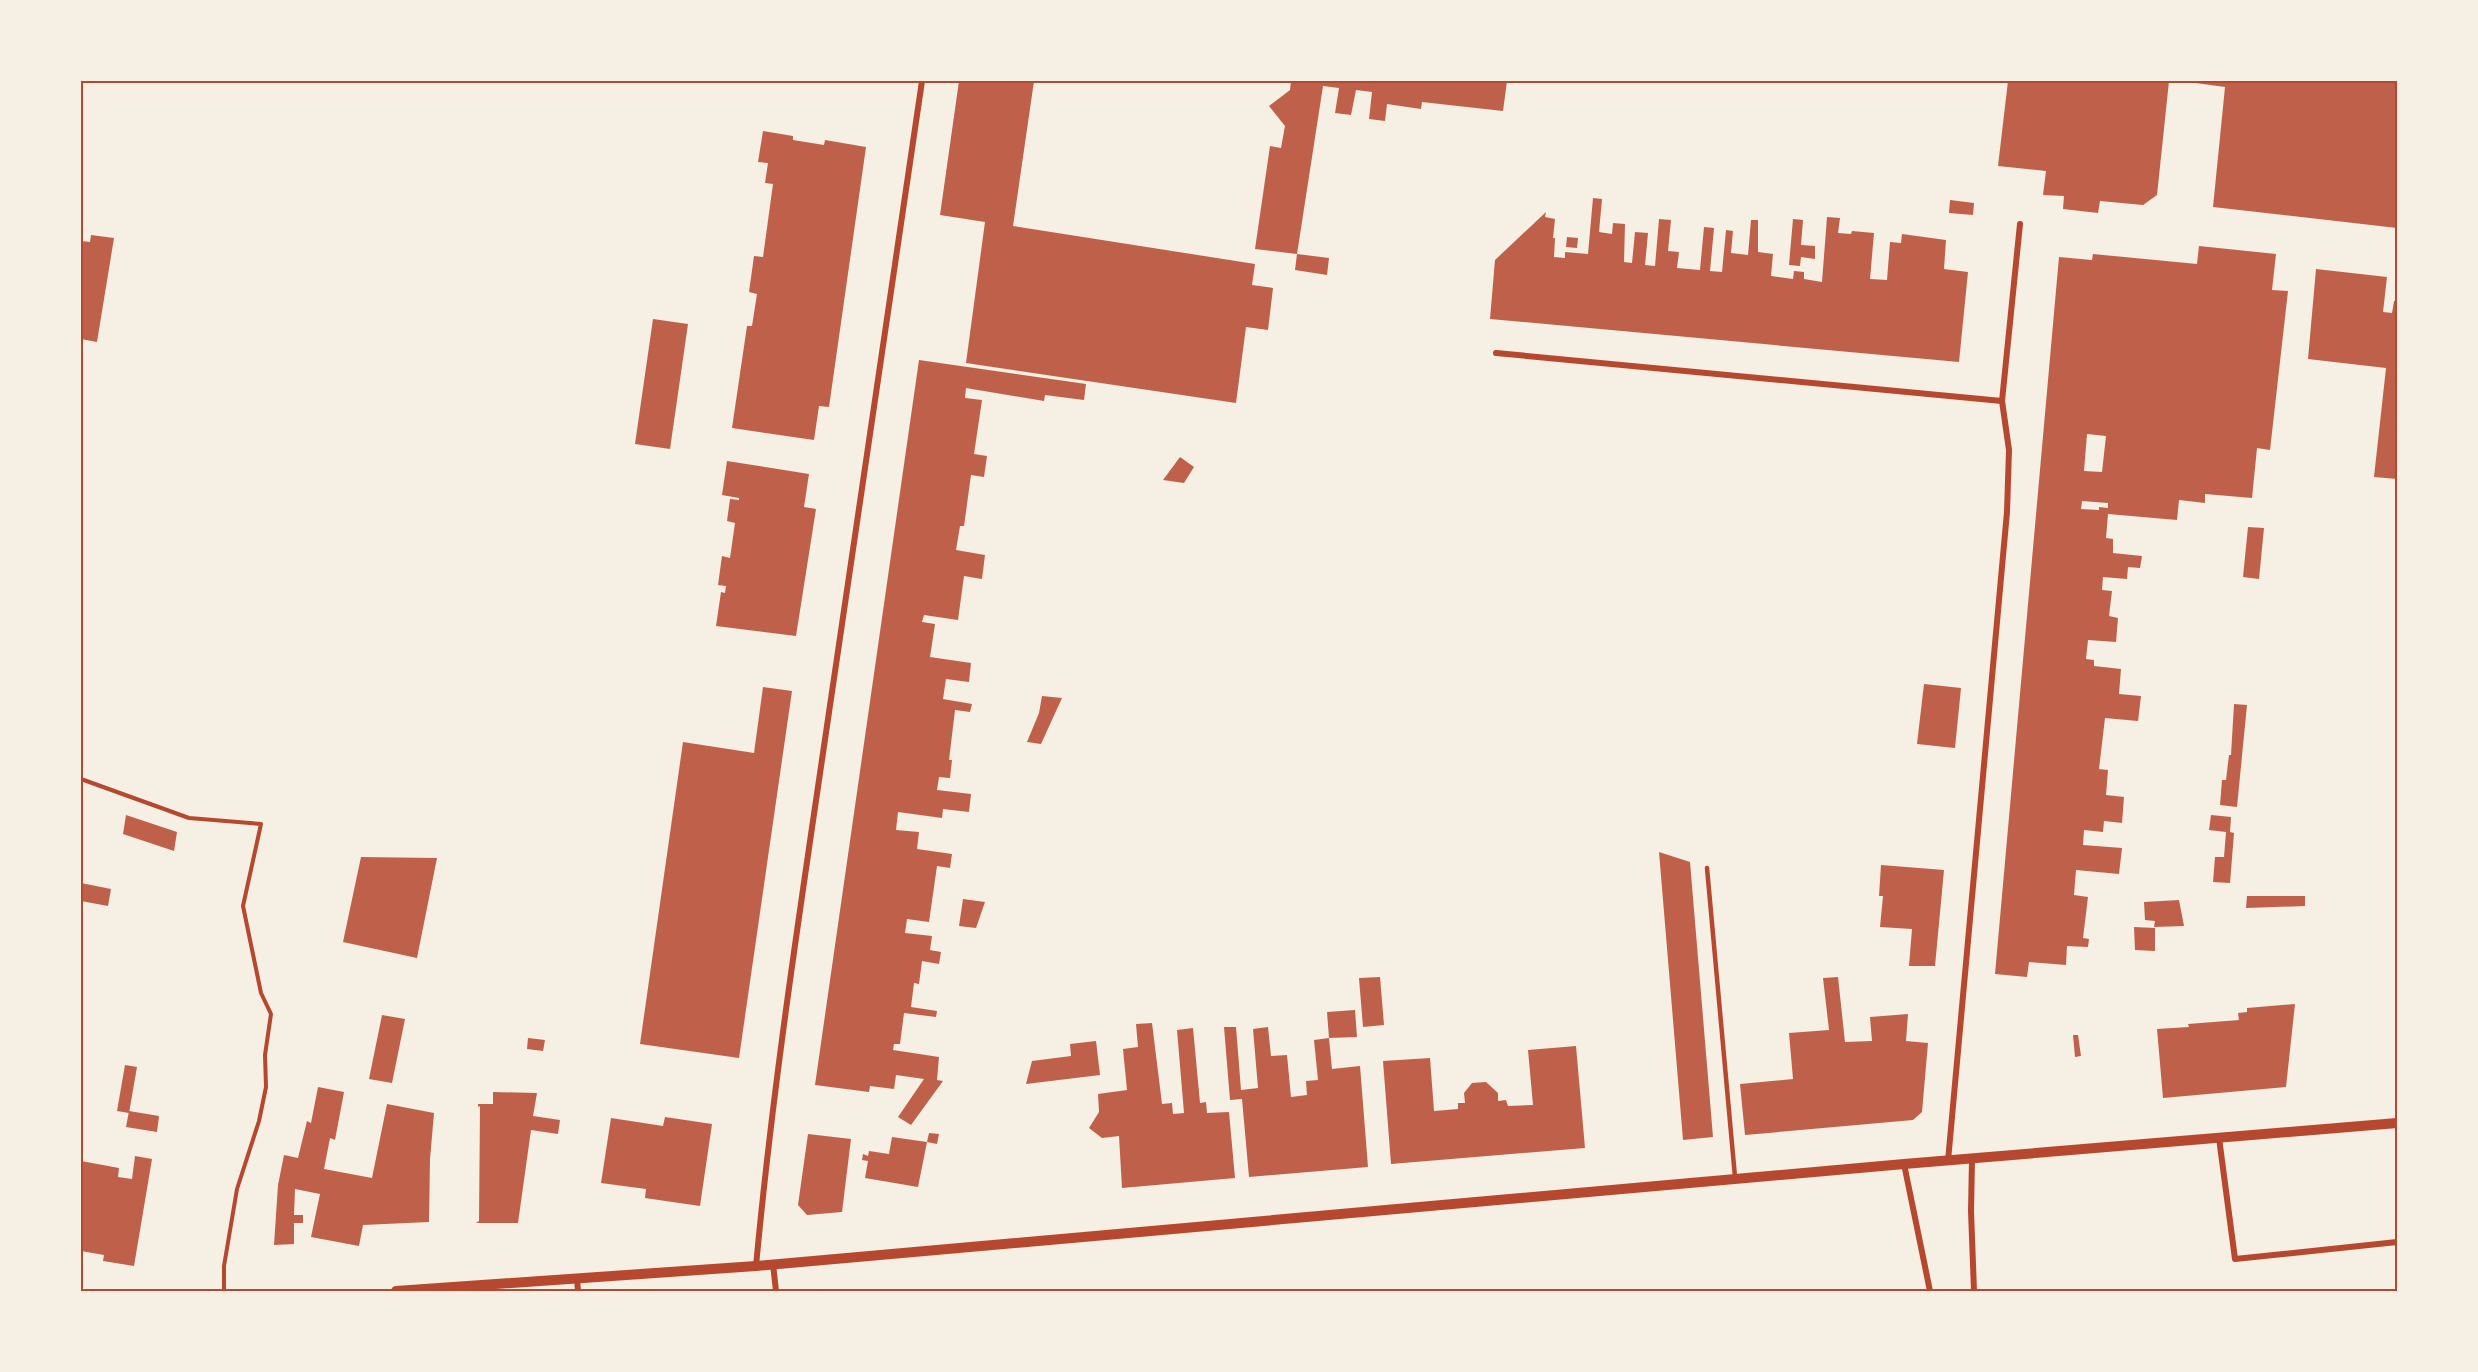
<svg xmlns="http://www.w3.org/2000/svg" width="2478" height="1372" font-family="'Public Sans',sans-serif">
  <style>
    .building { fill: #bf614a; fill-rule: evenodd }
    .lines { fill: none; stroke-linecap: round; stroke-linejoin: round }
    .path { stroke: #b5482f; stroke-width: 4 }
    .service { stroke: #b5482f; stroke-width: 4.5 }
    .minor { stroke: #b5482f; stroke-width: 6 }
    .tertiary { stroke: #b5482f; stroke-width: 10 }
    .neatline { fill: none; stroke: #b5482f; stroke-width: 2 }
  </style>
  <rect width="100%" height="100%" fill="#f6efe4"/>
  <g class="building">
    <polygon points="959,81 1034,81 1013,226 1255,264 1252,285 1273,288 1268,330 1246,327 1236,403 966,363 985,222 940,215"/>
    <polygon points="1291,81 1507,81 1503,111 1422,102 1421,109 1387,104 1385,121 1369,119 1372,92 1356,90 1351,115 1335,113 1339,88 1323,86 1297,254 1329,258 1327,275 1295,270 1297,254 1255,249 1270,146 1281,148 1285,126 1269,106 1290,90"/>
    <polygon points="2008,81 2169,81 2157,195 2143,205 2100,201 2098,213 2063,209 2064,196 2043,195 2046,171 1998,166"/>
    <polygon points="2181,81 2397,81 2397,228 2213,207 2225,87"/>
    <polygon points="763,131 793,136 793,140 824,145 825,140 866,147 829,407 819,406 814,440 732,428 747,326 752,326 757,294 749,292 754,256 763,257 773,184 765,183 768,163 758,162"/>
    <polygon points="1593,198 1602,199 1599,232 1612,234 1613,223 1625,224 1624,262 1632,263 1635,232 1648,233 1645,265 1655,266 1659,219 1671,220 1668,251 1679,252 1677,268 1700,270 1704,227 1714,228 1710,271 1722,272 1726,230 1733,231 1731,253 1748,255 1751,220 1758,220 1758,252 1773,254 1771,276 1793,279 1794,271 1804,272 1804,279 1822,282 1827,217 1840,218 1838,233 1851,234 1852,231 1874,233 1870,279 1887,280 1890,242 1901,243 1902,234 1946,240 1944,269 1968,272 1959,362 1490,319 1495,260 1546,212 1545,217 1555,219 1553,238 1555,238 1554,257 1565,258 1565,252 1588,254"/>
    <polygon points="1950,200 1974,203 1973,215 1949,213"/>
    <polygon points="1793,219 1803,220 1801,245 1815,246 1815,259 1801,257 1800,266 1789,265"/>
    <polygon points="91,235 114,238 97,342 81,339 81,241 90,242"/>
    <polygon points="1567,237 1578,238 1577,248 1566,247"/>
    <path d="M2199,246L2276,254L2272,290L2288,291L2270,450L2257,448L2252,498L2205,494V503L2179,500L2177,520L2108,514L2106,538L2113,539V553L2142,556L2140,568L2128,567L2127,579L2103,577L2102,590L2112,591L2109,616L2118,618L2116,642L2088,640L2086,659L2094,660V666L2121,669L2119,694L2141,696L2138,721L2105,718L2099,769L2108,770L2106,795L2124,797L2122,823L2104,821L2103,832L2084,830L2083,845L2122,848L2119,874L2076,870L2074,895L2088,897L2083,938L2089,939L2088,947L2067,946L2066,965L2029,962L2027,977L1995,974L2059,257L2092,260L2093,254L2197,264ZM2087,434L2106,436L2102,472L2084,471ZM2082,501L2108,503V508L2099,507V510L2081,509Z"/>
    <polygon points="2316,269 2387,277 2383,312 2392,313 2394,301 2397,301 2397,479 2374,477 2386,368 2308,359"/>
    <polygon points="653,319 688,324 670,449 635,444"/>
    <polygon points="919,360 1086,384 1084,400 1045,395 1044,401 966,388 965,398 982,400 974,454 987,456 984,477 971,475 964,526 960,526 956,550 985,555 982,579 964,576 958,620 924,615 922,622 935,624 930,657 971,663 969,682 946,679 943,699 972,704 970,712 955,710 949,760 952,760 950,778 939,777 937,790 971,794 969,812 943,809 942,818 898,812 896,830 919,832 917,849 952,854 950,868 937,866 929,922 907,919 905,933 932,936 930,950 941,952 939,964 922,961 919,984 914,983 911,1007 937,1011 936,1017 904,1013 900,1044 894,1044 893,1050 939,1057 937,1080 943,1081 911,1125 898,1117 924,1079 896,1075 894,1089 870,1086 869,1092 815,1085"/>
    <polygon points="1180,457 1194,467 1184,483 1163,480"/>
    <polygon points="727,461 809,474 804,507 816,509 796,636 716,626 721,592 725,593 726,586 718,585 722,556 730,558 735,523 727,521 730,499 739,500 739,498 722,495"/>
    <polygon points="2248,527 2264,528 2259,579 2243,577"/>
    <polygon points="1924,684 1961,688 1955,748 1917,744"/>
    <polygon points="763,687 792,691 739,1058 640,1044 683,742 754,753"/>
    <polygon points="1042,696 1062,698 1041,744 1027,742 1039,713"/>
    <polygon points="2234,704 2247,705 2237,807 2220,805 2222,780 2226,780 2229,755 2231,755"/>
    <polygon points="126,815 177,832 174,851 123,834"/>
    <polygon points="2211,815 2231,817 2230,832 2234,833 2230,883 2213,882 2215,857 2224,857 2226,832 2209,830"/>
    <polygon points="1659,852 1690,862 1713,1137 1683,1140"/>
    <polygon points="361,857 437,858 417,958 343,942"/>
    <polygon points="1881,865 1944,870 1935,966 1909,966 1912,929 1880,927 1883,896 1879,896"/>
    <polygon points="81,883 111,889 108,906 81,901"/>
    <polygon points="2247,896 2305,896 2305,906 2246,908"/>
    <polygon points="963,899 985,902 976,928 959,926"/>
    <polygon points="2179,900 2184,926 2154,927 2155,921 2145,920 2144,902"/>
    <polygon points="2134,927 2155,928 2155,951 2135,950"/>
    <polygon points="1380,977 1384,1025 1363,1027 1359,978"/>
    <polygon points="1838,977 1845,1042 1872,1041 1870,1017 1908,1014 1906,1041 1928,1043 1922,1112 1913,1120 1745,1135 1740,1084 1793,1079 1789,1033 1829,1030 1823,978"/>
    <polygon points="2295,1004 2286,1087 2163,1098 2157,1029 2189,1027 2188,1024 2239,1020 2238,1013 2247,1012 2247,1008"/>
    <polygon points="1355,1010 1357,1037 1329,1038 1332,1069 1360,1066 1368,1167 1249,1177 1242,1099 1230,1100 1224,1027 1236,1027 1241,1090 1258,1088 1253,1029 1268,1027 1271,1056 1287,1055 1291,1097 1307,1095 1306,1081 1318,1080 1314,1040 1329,1038 1327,1012"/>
    <polygon points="382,1015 405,1019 392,1083 369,1079"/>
    <polygon points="1152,1023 1162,1104 1172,1103 1173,1114 1184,1113 1177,1030 1193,1028 1200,1103 1206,1102 1207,1113 1229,1112 1235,1178 1122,1188 1119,1136 1102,1138 1089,1128 1099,1112 1098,1094 1127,1090 1123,1049 1138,1047 1136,1024"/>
    <polygon points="2073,1035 2078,1035 2081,1056 2075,1057"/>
    <polygon points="528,1038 545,1040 543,1051 527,1049"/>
    <polygon points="1096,1041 1100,1075 1026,1084 1032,1061 1071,1056 1070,1044"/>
    <polygon points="1576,1046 1585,1148 1391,1164 1383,1061 1430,1058 1434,1111 1458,1109 1458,1103 1465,1103 1464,1093 1472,1083 1486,1082 1498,1093 1498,1101 1506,1100 1508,1106 1533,1105 1528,1050"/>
    <polygon points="125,1065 137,1067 129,1113 117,1111"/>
    <polygon points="318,1087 344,1092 335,1140 330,1138 324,1169 372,1178 387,1104 434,1113 430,1159 429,1222 363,1225 359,1246 311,1237 320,1194 295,1189 294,1215 303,1215 303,1223 294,1223 294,1244 274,1245 278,1185 284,1155 298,1158 307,1121 311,1123"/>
    <polygon points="493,1092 537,1093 533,1116 560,1120 558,1134 531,1130 518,1223 476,1223 479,1221 480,1106 478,1107 478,1104 493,1104"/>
    <polygon points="129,1111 159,1116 157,1132 126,1127"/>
    <polygon points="665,1117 712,1124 700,1206 645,1198 646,1189 601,1183 611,1118 663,1126"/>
    <polygon points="929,1133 939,1134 937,1144 927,1142"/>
    <polygon points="808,1134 851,1139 842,1212 807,1215 798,1205"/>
    <polygon points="892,1137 927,1142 918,1187 865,1178 868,1161 862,1160 863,1154 868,1156 869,1151 889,1154"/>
    <polygon points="135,1156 152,1159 134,1266 103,1261 104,1255 81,1251 81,1161 119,1168 118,1177 132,1179"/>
  </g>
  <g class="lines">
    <polyline class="path" points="81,779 189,818 261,824 243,906 261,993 271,1014 265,1055 266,1087 259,1121 237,1189 224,1266 224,1291"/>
    <polyline class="service" points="1707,868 1735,1177"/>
    <g class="minor">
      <polyline points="1496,353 2002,401"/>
      <polyline points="2219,1138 2235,1259 2397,1242"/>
      <polyline points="1972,1159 1971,1211 1974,1291"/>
      <polyline points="1948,1161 2007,512 2009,450 2002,401 2020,224"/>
      <polyline points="1904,1164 1930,1291"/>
      <polyline points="773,1264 776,1291"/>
      <path d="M756,1266C772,1094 798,923 823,753C855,529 887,305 922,81"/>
      <polyline points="577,1279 578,1291"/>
    </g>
    <polyline class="tertiary" points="396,1291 756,1266 1904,1164 2397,1123"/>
  </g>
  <rect width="2478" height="1372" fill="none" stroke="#f6efe4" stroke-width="165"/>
  <rect x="82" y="82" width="2314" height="1208" class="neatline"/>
</svg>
